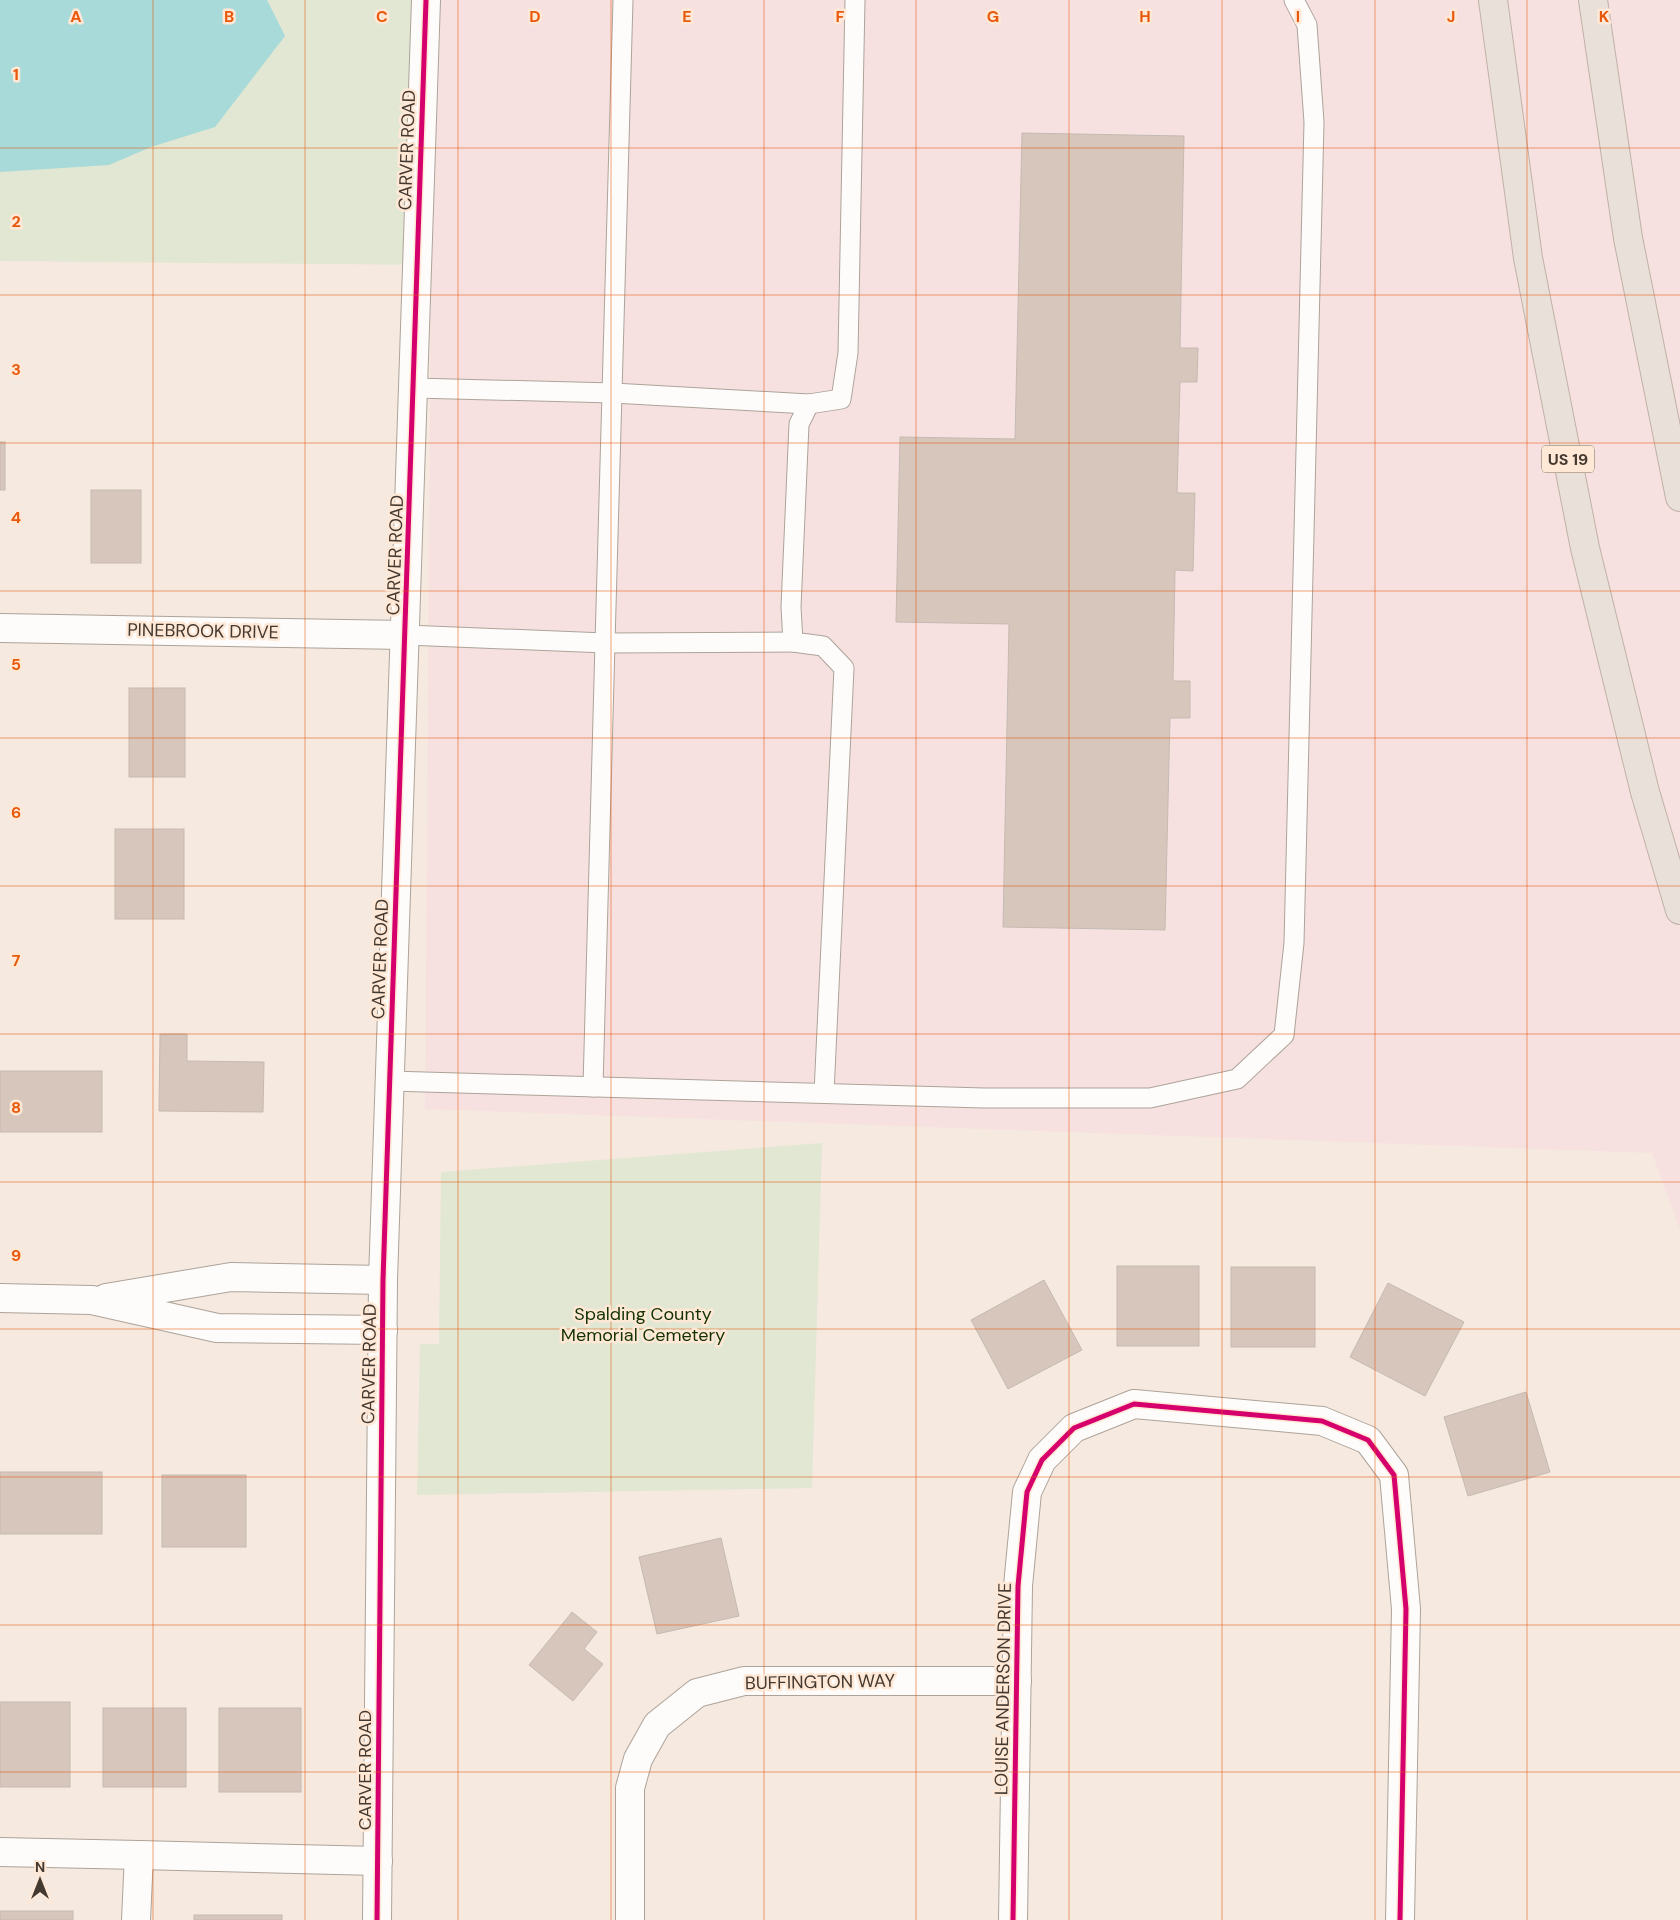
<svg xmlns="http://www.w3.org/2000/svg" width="1680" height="1920" font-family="'DM Sans',sans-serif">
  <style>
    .commercial { fill: #f6e1e0 }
    .green { fill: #e1e7d2 }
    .water { fill: #a8dad9 }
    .building { fill: #d7c6bc; stroke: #c5bab2 }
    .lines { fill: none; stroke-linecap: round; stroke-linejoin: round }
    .service-casing { stroke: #ada39a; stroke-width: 21 }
    .minor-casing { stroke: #ada39a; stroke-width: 30 }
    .motorway-casing { stroke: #c0b1a7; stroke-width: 30 }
    .service { stroke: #fefcfa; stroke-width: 19 }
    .minor { stroke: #fefcfa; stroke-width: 28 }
    .motorway { stroke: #e9e0d9; stroke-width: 28 }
    .cycleway-casing { stroke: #ffe8d6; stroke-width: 8 }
    .cycleway { stroke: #d6006c; stroke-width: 5 }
    .grid { fill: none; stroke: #e8590c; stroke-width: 1; stroke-opacity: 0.55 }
    .labels { text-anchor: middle; stroke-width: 5; stroke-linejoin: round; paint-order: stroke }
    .shield { fill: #ffe8d6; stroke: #7c6e62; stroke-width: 1 }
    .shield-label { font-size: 16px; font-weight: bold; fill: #443930 }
    .street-label { font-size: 18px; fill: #443930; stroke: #ffe8d6 }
    .park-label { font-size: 18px; fill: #123201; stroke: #ffe8d6 }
    .grid-label { font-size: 16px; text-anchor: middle; font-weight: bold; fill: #e8590c; stroke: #ffe8d6; stroke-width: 5; stroke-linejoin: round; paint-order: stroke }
  </style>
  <rect width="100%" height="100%" fill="#f6e9df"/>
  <polygon class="commercial" points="435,0 1680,0 1680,1230 1652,1153 425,1109 431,265"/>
  <g class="green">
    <polygon points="0,0 435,0 431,265 0,261"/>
    <polygon points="822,1143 812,1488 417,1495 420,1344 439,1344 441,1172"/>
  </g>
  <polygon class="water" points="0,0 267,0 285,36 215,127 151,147 109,165 0,172"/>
  <g class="building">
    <polygon points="1022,133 1184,136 1180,348 1198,348 1197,382 1180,382 1177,493 1195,493 1193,571 1175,570 1173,681 1190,681 1190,718 1170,718 1165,930 1003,927 1009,624 896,622 900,437 1015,439"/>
    <rect x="0" y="442" width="5" height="48"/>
    <rect x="91" y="490" width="50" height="73"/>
    <rect x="129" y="688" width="56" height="89"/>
    <rect x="115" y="829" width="69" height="90"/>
    <polygon points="160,1034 187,1034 187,1061 264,1062 263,1112 159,1111"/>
    <rect x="0" y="1071" width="102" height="61"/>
    <rect x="1117" y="1266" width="82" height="80"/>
    <rect x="1231" y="1267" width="84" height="80"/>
    <polygon points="1044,1280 1082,1350 1008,1389 971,1320"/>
    <polygon points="1388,1283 1464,1322 1425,1396 1350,1357"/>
    <polygon points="1526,1392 1550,1472 1468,1496 1444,1417"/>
    <rect x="0" y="1472" width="102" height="62"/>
    <rect x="162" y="1475" width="84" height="72"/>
    <polygon points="721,1538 739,1616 657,1634 639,1557"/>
    <polygon points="572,1612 597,1632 584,1649 603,1664 573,1701 529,1665"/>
    <rect x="0" y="1702" width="70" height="85"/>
    <rect x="103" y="1708" width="83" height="79"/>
    <rect x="219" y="1708" width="82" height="84"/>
    <rect x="0" y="1911" width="73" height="9"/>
    <rect x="194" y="1915" width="88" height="5"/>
  </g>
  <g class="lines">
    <defs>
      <g id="service">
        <polyline points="414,388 613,393 809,404"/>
        <polyline points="406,635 605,643 623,0"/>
        <polyline points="390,1081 984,1098 1150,1098 1237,1079 1284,1035 1294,943 1314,122 1307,25 1294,0"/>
        <polyline points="593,1087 605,643 793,642"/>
        <polyline points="824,1093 844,668 823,646 793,642 791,607 799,424 809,404 841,399 848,353 855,0"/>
      </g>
      <g id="minor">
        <polyline points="0,628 406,635"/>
        <polyline points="0,1298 92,1300 217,1328 383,1330"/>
        <polyline points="106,1298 231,1277 383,1280"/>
        <polyline points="0,1852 139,1855 136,1920"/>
        <polyline points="139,1855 378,1861"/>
        <polyline points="377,1920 383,1280 426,0"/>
        <polyline points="630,1920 630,1788 638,1759 657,1725 697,1693 744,1681 1017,1681"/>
        <polyline points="1013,1920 1018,1586 1027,1492 1042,1460 1074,1428 1134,1404 1322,1421 1368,1440 1394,1475 1406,1609 1400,1920"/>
      </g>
      <g id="motorway">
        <polyline points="1493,0 1528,258 1585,548 1645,792 1680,910"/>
        <polyline points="1593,0 1628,238 1680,497"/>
      </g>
    </defs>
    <use href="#service" class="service-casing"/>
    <use href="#minor" class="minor-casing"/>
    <use href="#motorway" class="motorway-casing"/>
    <use href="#service" class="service"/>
    <use href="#minor" class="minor"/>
    <use href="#motorway" class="motorway"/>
    <defs>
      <g id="cycleway">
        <polyline points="377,1920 383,1280 426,0"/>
        <polyline points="1013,1920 1018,1586 1027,1492 1042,1460 1074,1428 1134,1404 1322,1421 1368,1440 1394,1475 1406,1609 1400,1920"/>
      </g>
    </defs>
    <use href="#cycleway" class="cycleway-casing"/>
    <use href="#cycleway" class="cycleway"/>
  </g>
  <path class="grid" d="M153,0V1920M305,0V1920M458,0V1920M611,0V1920M764,0V1920M916,0V1920M1069,0V1920M1222,0V1920M1375,0V1920M1527,0V1920M0,148H1680M0,295H1680M0,443H1680M0,591H1680M0,738H1680M0,886H1680M0,1034H1680M0,1182H1680M0,1329H1680M0,1477H1680M0,1625H1680M0,1772H1680"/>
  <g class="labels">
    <rect class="shield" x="1542" y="445.5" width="52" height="27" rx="4"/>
    <g class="shield-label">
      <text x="1568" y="465">US 19</text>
    </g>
    <g class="street-label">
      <text transform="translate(407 150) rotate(-88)" y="6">CARVER ROAD</text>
      <text transform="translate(395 555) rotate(-88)" y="6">CARVER ROAD</text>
      <text transform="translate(203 631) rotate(1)" y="6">PINEBROOK DRIVE</text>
      <text transform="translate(380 959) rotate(-88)" y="6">CARVER ROAD</text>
      <text transform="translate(369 1364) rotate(-89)" y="6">CARVER ROAD</text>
      <text transform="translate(820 1682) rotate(-1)" y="6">BUFFINGTON WAY</text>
      <text transform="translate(1003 1689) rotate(-89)" y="6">LOUISE ANDERSON DRIVE</text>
      <text transform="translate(365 1770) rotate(-90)" y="6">CARVER ROAD</text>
    </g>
    <g class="park-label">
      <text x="643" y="1320">Spalding County<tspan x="643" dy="21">Memorial Cemetery</tspan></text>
    </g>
  </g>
  <g class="grid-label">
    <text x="76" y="22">A</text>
    <text x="229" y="22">B</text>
    <text x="382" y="22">C</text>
    <text x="535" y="22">D</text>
    <text x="687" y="22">E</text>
    <text x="840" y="22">F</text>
    <text x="993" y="22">G</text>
    <text x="1145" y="22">H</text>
    <text x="1298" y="22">I</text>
    <text x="1451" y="22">J</text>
    <text x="1604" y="22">K</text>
    <text x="16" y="80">1</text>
    <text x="16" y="227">2</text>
    <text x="16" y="375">3</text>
    <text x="16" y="523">4</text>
    <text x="16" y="670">5</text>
    <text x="16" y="818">6</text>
    <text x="16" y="966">7</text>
    <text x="16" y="1113">8</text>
    <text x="16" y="1261">9</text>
  </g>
  <g transform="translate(40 1880)" stroke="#ffe8d6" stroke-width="4" paint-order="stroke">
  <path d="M0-4L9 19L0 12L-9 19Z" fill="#443930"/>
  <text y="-8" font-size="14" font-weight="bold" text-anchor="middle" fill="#443930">N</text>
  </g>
</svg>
